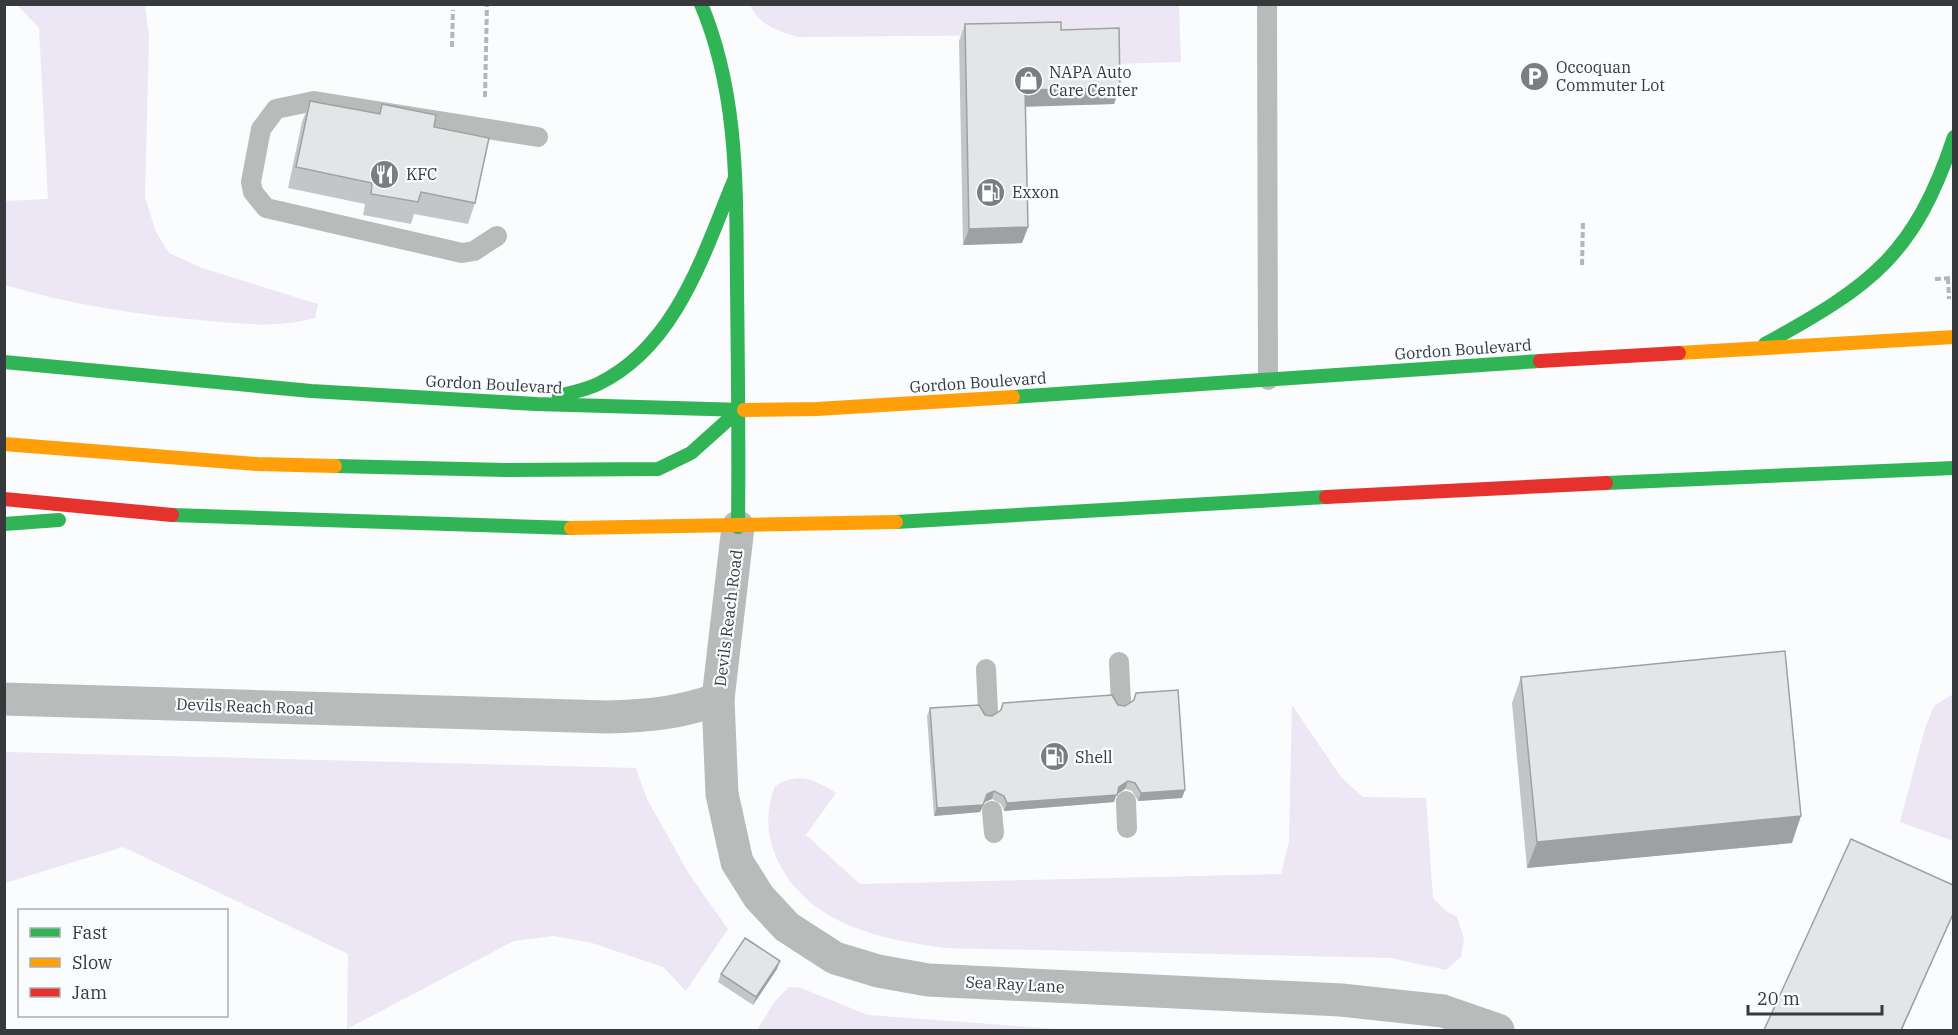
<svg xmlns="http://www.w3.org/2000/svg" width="1958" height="1035" font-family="'IBM Plex Serif',serif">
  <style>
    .green { fill: #ede7f5 }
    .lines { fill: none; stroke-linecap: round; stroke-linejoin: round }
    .path { stroke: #b4b5b6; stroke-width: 4; stroke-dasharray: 6 3; stroke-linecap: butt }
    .lane { stroke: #b9baba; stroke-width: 20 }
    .street { stroke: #b9baba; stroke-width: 33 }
    .fast { stroke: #30b455; stroke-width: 14 }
    .slow { stroke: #ff9f0a; stroke-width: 14 }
    .jam { stroke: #e5322d; stroke-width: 14 }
    .wall { fill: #c3c5c7 }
    .shaded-wall { fill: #9fa0a2 }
    .building { fill: #e3e5e7; stroke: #9fa0a2; stroke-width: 1.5 }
    .labels { text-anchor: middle; stroke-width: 4.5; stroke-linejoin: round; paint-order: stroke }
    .poi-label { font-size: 16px; fill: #373a3c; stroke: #f9fcfe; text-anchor: start }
    .street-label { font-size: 16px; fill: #373a3c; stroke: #f9fcfe }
  </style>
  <rect width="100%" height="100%" fill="#fafcfd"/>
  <g class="green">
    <path d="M750,4L1179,5L1181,62L1116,64L1114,34L798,37C778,31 758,25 750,4Z"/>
    <path d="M11,5H145L149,36L145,197L156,232L169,253L202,268L318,304L315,318C277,328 247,324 209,321C139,315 71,305 5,285V201L48,199L39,28L17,5Z"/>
    <polygon points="1953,694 1953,841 1900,822 1925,728 1934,706"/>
    <path d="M1292,705L1341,777L1363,797L1426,798L1433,898L1446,911L1457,917L1464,938L1461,957L1446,970L1391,958L945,948C880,939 809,925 778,861C766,836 765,812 775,786C801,772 812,779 836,793L806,835L860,884L1281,874L1289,841Z"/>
    <polygon points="5,752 636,768 647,799 689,874 728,929 686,991 663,967 592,943 553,936 514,941 347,1029 348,954 123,847 5,883"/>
    <polygon points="789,987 801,988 868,1015 1072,1030 757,1030 775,1001"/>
  </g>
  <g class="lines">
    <g class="path">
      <polyline points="488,4 609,4"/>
      <polyline points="452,47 453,10"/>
      <polyline points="485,97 487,4"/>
      <polyline points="1582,265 1583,221"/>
      <polyline points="1948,278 1949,299"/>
      <polyline points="1935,279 1954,278"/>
    </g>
    <g class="lane">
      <polyline points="1267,4 1268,380"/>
      <polyline points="497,236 474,251 462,253 266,208 253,192 251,182 261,129 276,109 314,101 538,137"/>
      <polyline points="1119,662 1121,702"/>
      <polyline points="986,669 988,712"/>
      <polyline points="1126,801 1127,828"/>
      <polyline points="992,811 994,833"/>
    </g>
    <g class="street">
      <polyline points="738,527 718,699 722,794 737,862 759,897 787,927 835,958 878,971 928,980 1341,1000 1443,1011 1498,1030"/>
      <path d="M4,699L607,717C647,716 681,713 718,699"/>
    </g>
    <g class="fast">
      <path d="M701,4C739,94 736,190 737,286C738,366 739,447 738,527"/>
      <path d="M1765,344C1872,285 1914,256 1954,137"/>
      <polyline points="4,362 311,391 536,404 744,410"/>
      <path d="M559,396C572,392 586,390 598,384C677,346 704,252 735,178"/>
      <polyline points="1013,397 1540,361"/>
      <polyline points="335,466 506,470 658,469 691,453 739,410"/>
      <polyline points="1606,483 1954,468"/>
      <polyline points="172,515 571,528"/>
      <polyline points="896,522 1326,497"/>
      <polyline points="4,524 59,520"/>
    </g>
    <g class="slow">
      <polyline points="1679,353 1954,337"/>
      <polyline points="744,410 817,409 1013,397"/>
      <polyline points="4,444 257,464 335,466"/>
      <polyline points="571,528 896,522"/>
    </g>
    <g class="jam">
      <polyline points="1540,361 1679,353"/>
      <polyline points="1326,497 1606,483"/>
      <polyline points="4,499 172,515"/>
    </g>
  </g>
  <g class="wall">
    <polygon points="965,24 1061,30 1114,104 1025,106 1028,227 1022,243 963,245 959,41"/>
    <polygon points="310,101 378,114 382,104 434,127 475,203 468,224 414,214 411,224 363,215 365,204 288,188 302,122"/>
    <polygon points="1521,677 1792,843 1527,868 1512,703"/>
    <polygon points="1136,693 1182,798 1138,801 1132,791 1125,789 1117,794 1114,802 1004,811 1001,804 992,799 985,802 980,812 934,816 927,716 930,708 992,716 1000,711 1003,703 1118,705 1125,706 1133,701"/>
    <polygon points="777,969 753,1005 718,982 721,974"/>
  </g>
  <g class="shaded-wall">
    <polygon points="1120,88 1114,104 1019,107 1025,90"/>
    <polygon points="1028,227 1022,243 963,245 969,229"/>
    <polygon points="1128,781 1125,789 1116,795 1114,802 1004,811 1007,803 1119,787"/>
    <polygon points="1185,790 1182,798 1138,801 1141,793"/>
    <polygon points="994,791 992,799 985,802 980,812 934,816 937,808"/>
    <polygon points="1801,816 1792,843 1527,868 1537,842"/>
    <polygon points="1953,914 1902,1030 1901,1030"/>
    <polygon points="780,961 777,969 753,1005 756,997"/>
  </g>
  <g class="building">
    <polygon points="1061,22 1061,30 1119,28 1120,88 1025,90 1028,227 969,229 965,24"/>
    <polygon points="310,101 380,114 382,104 436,115 434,127 489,138 475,203 421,192 418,202 371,194 372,183 296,167"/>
    <polygon points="1785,651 1801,816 1537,842 1521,677"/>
    <polygon points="1178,690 1185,790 1141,793 1135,783 1128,781 1119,787 1117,795 1007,803 1004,796 994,791 987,794 983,805 937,808 930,708 979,705 985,715 992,716 1001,710 1003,703 1112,695 1118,705 1125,706 1134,700 1136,693"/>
    <polygon points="1851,839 1953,885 1953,914 1901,1030 1764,1030"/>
    <polygon points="745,938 780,961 756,997 721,974"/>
  </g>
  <defs>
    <symbol id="parking-disc" viewBox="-11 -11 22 22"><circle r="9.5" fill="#7b7e80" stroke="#f9fcfe"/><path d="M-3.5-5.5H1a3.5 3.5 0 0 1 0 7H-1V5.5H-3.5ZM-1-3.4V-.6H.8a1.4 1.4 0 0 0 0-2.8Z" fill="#fff"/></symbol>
    <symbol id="shop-disc" viewBox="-11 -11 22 22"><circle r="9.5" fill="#7b7e80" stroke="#f9fcfe"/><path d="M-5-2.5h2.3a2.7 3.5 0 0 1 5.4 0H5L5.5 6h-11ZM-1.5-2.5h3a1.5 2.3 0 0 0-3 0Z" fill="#fff"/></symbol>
    <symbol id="restaurant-disc" viewBox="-11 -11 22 22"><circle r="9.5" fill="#7b7e80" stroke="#f9fcfe"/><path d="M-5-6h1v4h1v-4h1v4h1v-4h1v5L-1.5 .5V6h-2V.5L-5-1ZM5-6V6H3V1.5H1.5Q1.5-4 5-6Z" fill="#fff"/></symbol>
    <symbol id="fuel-disc" viewBox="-11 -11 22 22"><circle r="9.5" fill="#7b7e80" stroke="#f9fcfe"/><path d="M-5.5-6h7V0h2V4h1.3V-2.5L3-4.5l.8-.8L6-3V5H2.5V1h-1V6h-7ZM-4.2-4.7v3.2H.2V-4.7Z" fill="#fff"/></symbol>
  </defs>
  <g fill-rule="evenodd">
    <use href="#parking-disc" x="1518" y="60" width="33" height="33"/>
    <use href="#shop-disc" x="1012" y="64" width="33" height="33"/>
    <use href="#restaurant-disc" x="368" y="158" width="33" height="33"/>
    <use href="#fuel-disc" x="974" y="176" width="33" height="33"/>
    <use href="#fuel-disc" x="1038" y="740" width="33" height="33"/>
  </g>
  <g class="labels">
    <g class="poi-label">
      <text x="1556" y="73">Occoquan<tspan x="1556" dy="18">Commuter Lot</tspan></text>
      <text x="1049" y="78">NAPA Auto<tspan x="1049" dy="18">Care Center</tspan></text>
      <text x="406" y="180">KFC</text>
      <text x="1012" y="198">Exxon</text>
      <text x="1075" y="763">Shell</text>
    </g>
    <g class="street-label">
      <text transform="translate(1463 349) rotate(-4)" y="6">Gordon Boulevard</text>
      <text transform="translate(978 382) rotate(-4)" y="6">Gordon Boulevard</text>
      <text transform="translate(494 384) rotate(3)" y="6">Gordon Boulevard</text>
      <text transform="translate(728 618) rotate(-83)" y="6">Devils Reach Road</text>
      <text transform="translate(245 706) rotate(2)" y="6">Devils Reach Road</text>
      <text transform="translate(1015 984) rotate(3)" y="6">Sea Ray Lane</text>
    </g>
  </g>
  <rect width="1958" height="1035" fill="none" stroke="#373a3c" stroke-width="12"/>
  <rect x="18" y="909" width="210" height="108" fill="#f9fcfe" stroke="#abaeb0" stroke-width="1.5"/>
  <rect x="30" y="928" width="30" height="9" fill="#30b455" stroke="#abaeb0" stroke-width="1.5"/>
  <text x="72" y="939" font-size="18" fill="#373a3c">Fast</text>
  <rect x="30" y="958" width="30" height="9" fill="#ff9f0a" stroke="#abaeb0" stroke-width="1.5"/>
  <text x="72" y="969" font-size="18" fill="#373a3c">Slow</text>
  <rect x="30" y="988" width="30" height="9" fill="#e5322d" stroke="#abaeb0" stroke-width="1.5"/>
  <text x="72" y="999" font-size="18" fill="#373a3c">Jam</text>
  <path d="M1748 1005v9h134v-9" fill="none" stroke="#373a3c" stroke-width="3"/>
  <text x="1757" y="1005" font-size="18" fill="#373a3c" stroke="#f9fcfe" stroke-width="4.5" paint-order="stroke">20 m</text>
</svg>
